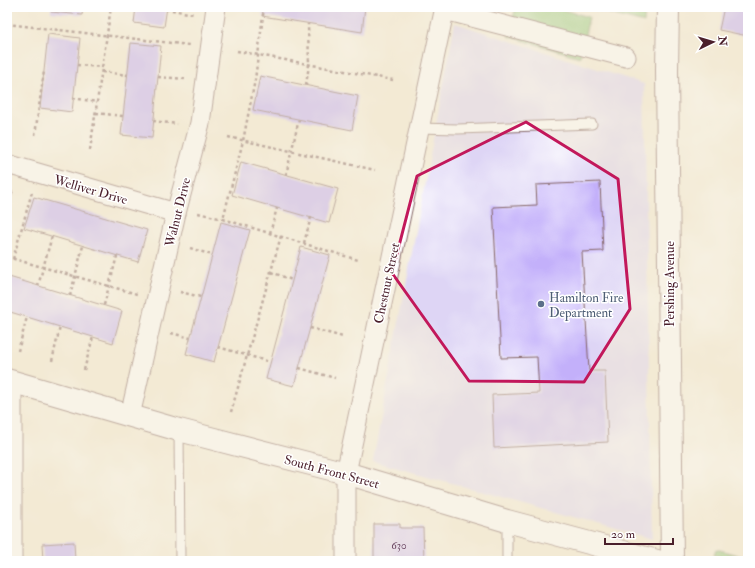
<svg xmlns="http://www.w3.org/2000/svg" width="755" height="568" font-family="'IM FELL Double Pica',serif">
  <style>
    .built { fill: #ded5f5 }
    .green { fill: #93c97b; stroke: #6e7453 }
    .building { fill: #c3b0fa }
    .lines { fill: none; stroke-linecap: round; stroke-linejoin: round }
    .lane-casing { stroke: #856666; stroke-width: 11 }
    .street-casing { stroke: #856666; stroke-width: 21 }
    .secondary-casing { stroke: #856666; stroke-width: 24 }
    .path { stroke: #856666; stroke-width: 2.5; stroke-dasharray: 3 3; stroke-linecap: butt }
    .lane { stroke: #fff; stroke-width: 9 }
    .street { stroke: #fff; stroke-width: 19 }
    .secondary { stroke: #fff; stroke-width: 22 }
    .marked { fill: none; stroke: #c2185b; stroke-width: 3; stroke-linejoin: round }
    .service-dot { fill: #5c6f8a; stroke: #fff; stroke-width: 1.5 }
    .labels { text-anchor: middle; stroke-width: 3; stroke-linejoin: round; paint-order: stroke }
    .number-label { font-size: 11px; fill: #68435f }
    .street-label { font-size: 13px; fill: #4a1f2b; stroke: #fff }
    .service-label { font-size: 13px; fill: #4e5e75; stroke: #fff; text-anchor: start }
  </style>
  <rect width="100%" height="100%" fill="#fff"/>
  <filter id="ink" filterUnits="userSpaceOnUse"><feTurbulence type="fractalNoise" baseFrequency=".025" numOctaves="2"/><feDisplacementMap in="SourceGraphic" scale="8" xChannelSelector="R" yChannelSelector="G"/><feConvolveMatrix kernelMatrix="1 2 1 2 8 2 1 2 1" color-interpolation-filters="sRGB"/></filter>
  <filter id="wash" filterUnits="userSpaceOnUse"><feTurbulence type="fractalNoise" baseFrequency=".012" numOctaves="4" result="noise"/><feDisplacementMap in="SourceGraphic" scale="16" xChannelSelector="R" yChannelSelector="G"/><feGaussianBlur stdDeviation="0.9" result="paint"/><feColorMatrix in="noise" values="0 0 0 0 0 0 0 0 0 0 0 0 0 0 0 0 0 1.4 0 .05"/><feComposite in="paint" operator="in"/></filter>
  <g filter="url(#wash)">
    <rect width="100%" height="100%" fill="#f3ead4"/>
    <polygon class="built" points="455,23 644,84 652,539 373,461"/>
    <g class="green">
      <polygon points="516,7 553,7 589,17 580,57 508,36"/>
      <polygon points="584,7 645,7 644,23"/>
      <path d="M716,549L748,558V561C735,561 726,559 714,554Z"/>
    </g>
    <g id="blocks">
      <g class="building">
        <polygon points="51,7 83,7 82,15 51,12"/>
        <polygon points="136,7 167,7 164,27 134,23"/>
        <polygon points="264,7 365,7 362,32 262,16"/>
        <polygon points="724,7 748,7 748,36 719,30"/>
        <polygon points="48,34 80,38 72,112 40,108"/>
        <polygon points="131,43 161,46 152,138 121,135"/>
        <polygon points="260,76 358,96 352,130 253,110"/>
        <polygon points="241,162 338,189 329,223 232,195"/>
        <polygon points="600,182 603,251 582,252 589,371 605,371 608,442 494,448 492,395 539,393 537,357 501,358 493,207 537,205 536,185"/>
        <polygon points="7,190 13,192 7,210"/>
        <polygon points="34,197 147,230 138,262 24,228"/>
        <polygon points="221,222 250,230 214,362 186,354"/>
        <polygon points="301,247 330,255 294,386 266,379"/>
        <polygon points="9,277 122,311 113,343 7,311 7,283"/>
        <polygon points="374,524 400,524 400,528 423,528 424,561 374,561"/>
        <polygon points="74,542 75,561 43,561 42,544"/>
      </g>
    </g>
  </g>
  <g filter="url(#ink)">
    <use href="#blocks" fill-opacity="0" stroke="#856666" stroke-width="1"/>
    <g class="lines">
      <defs>
        <g id="lane">
          <polyline points="418,128 458,129 592,124"/>
          <polyline points="179,430 180,561"/>
          <polyline points="507,521 507,561"/>
        </g>
        <g id="street">
          <polyline points="445,10 626,57"/>
          <polyline points="7,164 176,213"/>
          <polyline points="12,382 12,561"/>
          <polyline points="130,416 176,213 200,123 216,7"/>
          <polyline points="346,561 346,473 445,7"/>
        </g>
        <g id="secondary">
          <polyline points="668,7 667,70 672,561"/>
          <polyline points="7,380 179,430 346,473 507,521 657,561"/>
        </g>
      </defs>
      <use href="#lane" class="lane-casing"/>
      <use href="#street" class="street-casing"/>
      <use href="#secondary" class="secondary-casing"/>
      <g class="path">
        <polyline points="102,7 111,9"/>
        <polyline points="264,7 255,80 243,141 223,219 358,260"/>
        <polyline points="166,9 194,14"/>
        <polyline points="7,24 189,45"/>
        <polyline points="237,51 393,80"/>
        <polyline points="77,65 103,67"/>
        <polyline points="102,72 128,75"/>
        <polyline points="158,77 186,79"/>
        <polyline points="306,85 309,65 308,24"/>
        <polyline points="73,98 97,102"/>
        <polyline points="96,113 123,116"/>
        <polyline points="153,121 177,124"/>
        <polyline points="35,135 44,71"/>
        <polyline points="228,137 375,170"/>
        <polyline points="90,150 111,7"/>
        <polyline points="286,175 299,119"/>
        <polyline points="198,213 223,219"/>
        <polyline points="270,233 277,208"/>
        <polyline points="304,243 311,217"/>
        <polyline points="190,248 212,255"/>
        <polyline points="7,257 137,294"/>
        <polyline points="13,259 32,192"/>
        <polyline points="271,272 292,280"/>
        <polyline points="38,286 52,236"/>
        <polyline points="180,292 201,297"/>
        <polyline points="70,296 83,246"/>
        <polyline points="104,305 117,256"/>
        <polyline points="310,328 343,337"/>
        <polyline points="171,333 190,338"/>
        <polyline points="218,347 270,362"/>
        <polyline points="18,351 27,317"/>
        <polyline points="52,361 60,327"/>
        <polyline points="299,368 335,378"/>
        <polyline points="84,370 93,337"/>
        <polyline points="231,412 281,236"/>
      </g>
      <use href="#lane" class="lane"/>
      <use href="#street" class="street"/>
      <use href="#secondary" class="secondary"/>
    </g>
  </g>
  <path d="M0 0H755V568H0ZM526,122L618,179L630,309L584,382L469,381L392,273L417,176Z" fill="#f3ead4" fill-opacity=".55" fill-rule="evenodd"/>
  <path class="marked" d="M526,122L618,179L630,309L584,382L469,381L392,273L417,176Z"/>
  <circle class="service-dot" cx="541" cy="304" r="4"/>
  <g class="labels">
    <g class="number-label">
      <text x="399" y="549">630</text>
    </g>
    <g class="street-label">
      <text transform="translate(91 189) rotate(16)" y="5">Welliver Drive</text>
      <text transform="translate(177 212) rotate(-76)" y="5">Walnut Drive</text>
      <text transform="translate(386 283) rotate(-78)" y="5">Chestnut Street</text>
      <text transform="translate(669 284) rotate(-90)" y="5">Pershing Avenue</text>
      <text transform="translate(332 471) rotate(15)" y="5">South Front Street</text>
    </g>
    <g class="service-label">
      <text x="549" y="302">Hamilton Fire<tspan x="549" dy="15">Department</tspan></text>
    </g>
  </g>
  <rect width="755" height="568" fill="none" stroke="#fff" stroke-width="24"/>
  <g transform="translate(713 42) rotate(85)" stroke="#ffffff" stroke-width="3" paint-order="stroke">
  <path d="M0-3L7 15L0 10L-7 15Z" fill="#4a1f2b"/>
  <text y="-6" font-size="11" font-weight="bold" text-anchor="middle" fill="#4a1f2b">N</text>
  </g>
  <path d="M605 538v6h68v-6" fill="none" stroke="#4a1f2b" stroke-width="2"/>
  <text x="611" y="538" font-size="12" fill="#4a1f2b" stroke="#ffffff" stroke-width="3" paint-order="stroke">20 m</text>
</svg>
